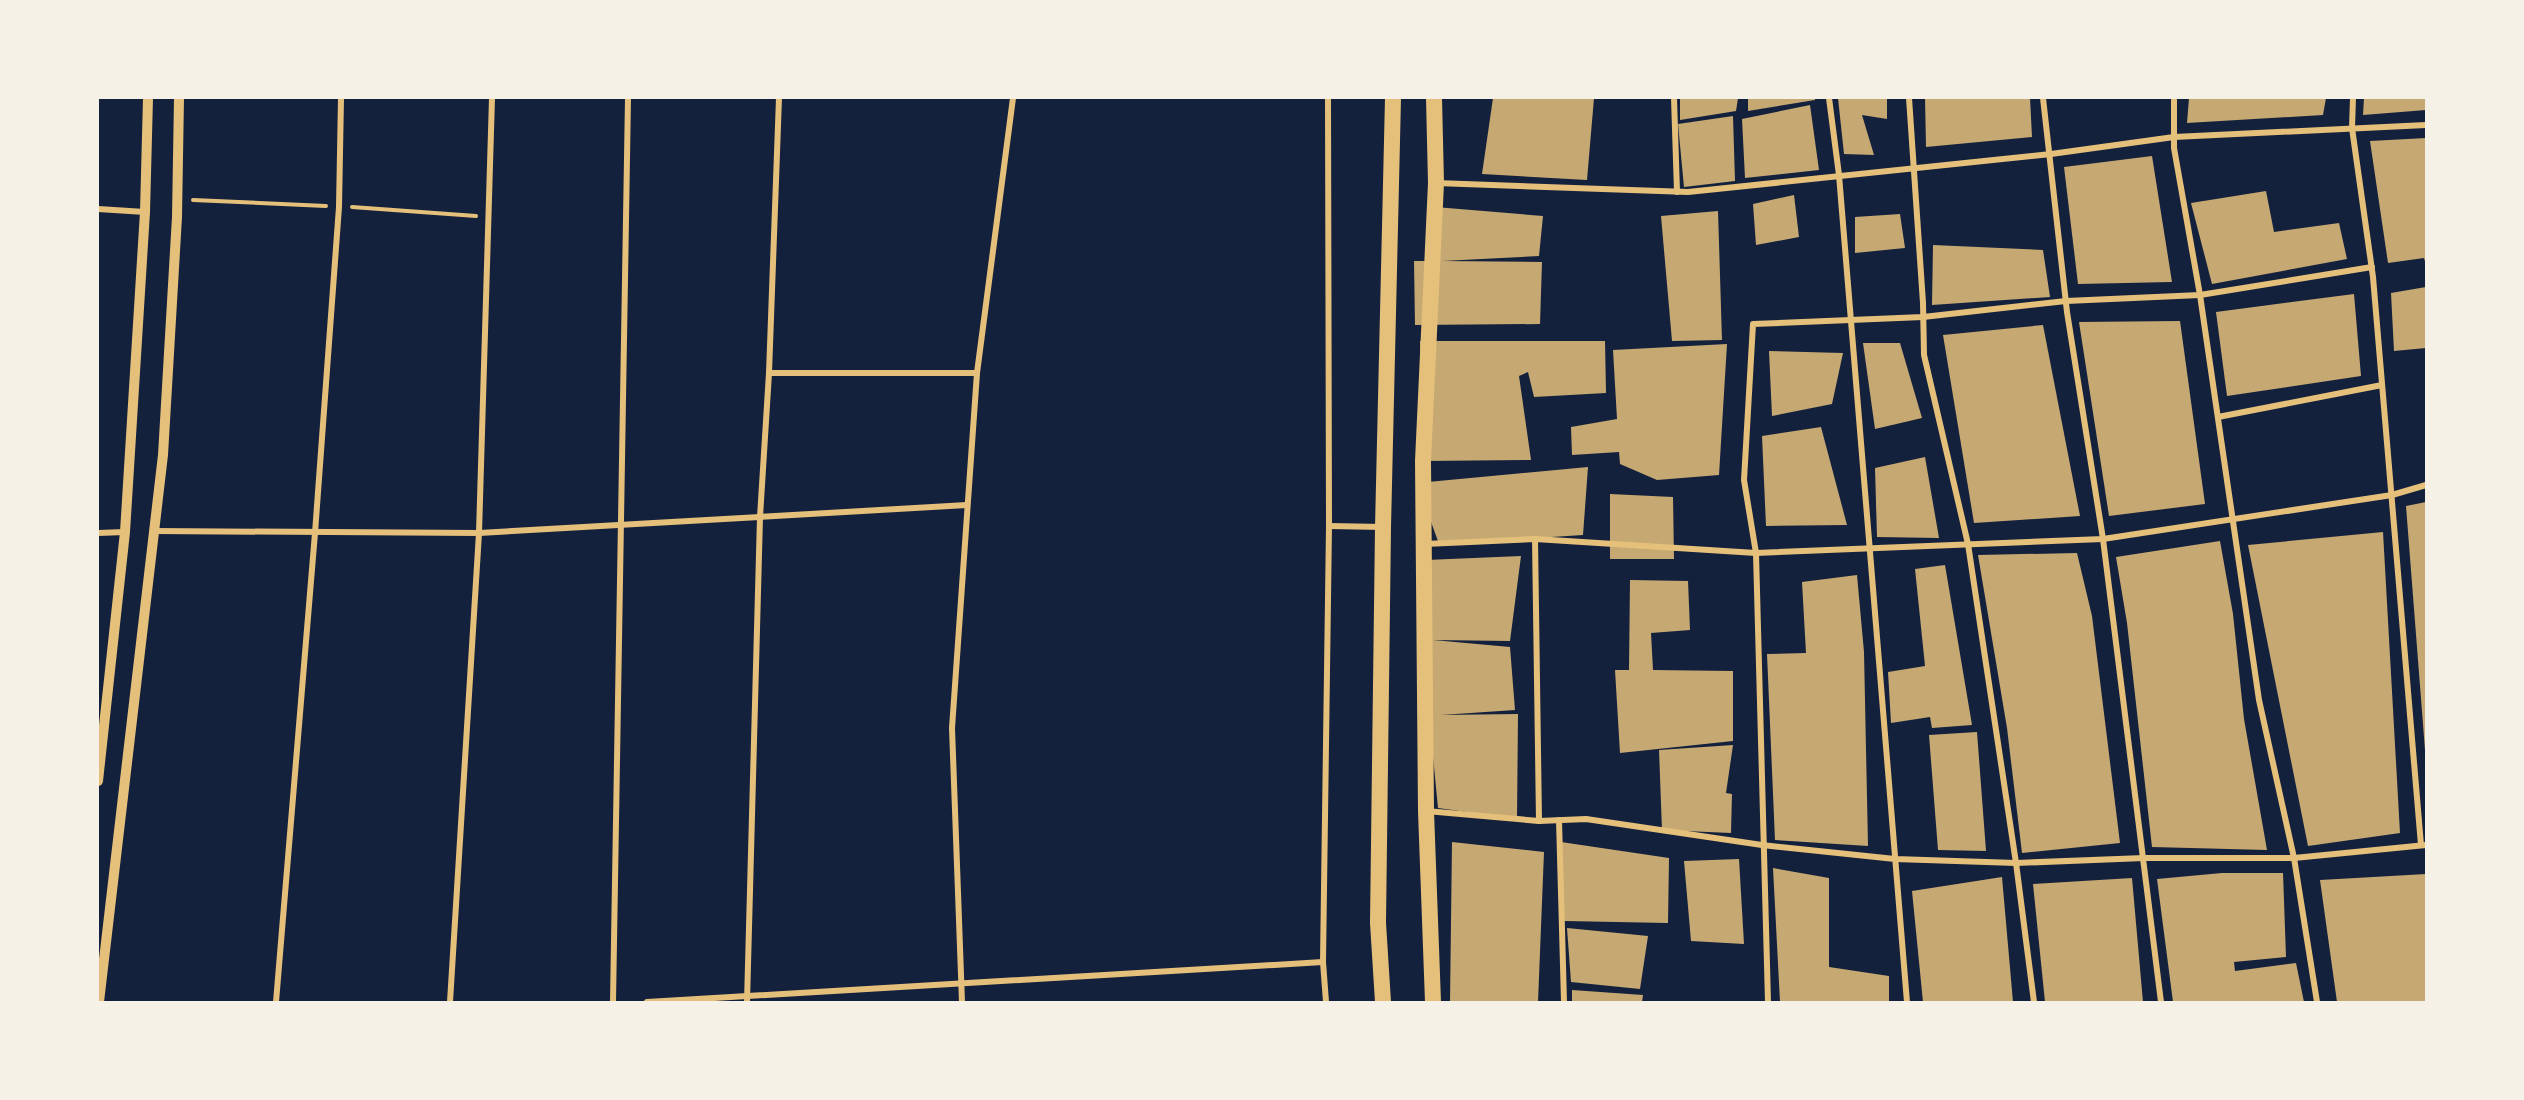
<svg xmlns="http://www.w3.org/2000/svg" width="2524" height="1100" font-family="'Times New Roman',serif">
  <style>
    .building { fill: #c6a872 }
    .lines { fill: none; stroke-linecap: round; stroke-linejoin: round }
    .path { stroke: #e5c07b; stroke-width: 4 }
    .minor { stroke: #e5c07b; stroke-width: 6 }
    .tertiary { stroke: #e5c07b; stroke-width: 10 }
    .trunk { stroke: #e5c07b; stroke-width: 16 }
  </style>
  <rect width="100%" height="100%" fill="#14213d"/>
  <g class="building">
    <polygon points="1493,98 1594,98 1587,180 1482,174"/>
    <polygon points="1680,98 1738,98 1736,111 1680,120"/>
    <polygon points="1748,98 1815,98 1815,100 1748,111"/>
    <polygon points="1838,98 1887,98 1887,119 1862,115 1874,155 1844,154"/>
    <polygon points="1925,98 2030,98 2032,137 1926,147"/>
    <polygon points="2189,98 2326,98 2323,115 2187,123"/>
    <polygon points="2364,98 2426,98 2426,110 2363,115"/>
    <polygon points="1810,105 1819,170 1745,178 1742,119"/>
    <polygon points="1733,116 1735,181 1684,187 1678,124"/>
    <polygon points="2426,138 2426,265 2424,258 2388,263 2370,141"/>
    <polygon points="2152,156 2172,282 2078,284 2064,167"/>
    <polygon points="2266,191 2274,232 2339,223 2347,259 2212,284 2191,203"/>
    <polygon points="1794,195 1799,237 1756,245 1753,204"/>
    <polygon points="1435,207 1543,216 1539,256 1442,261 1542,262 1540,324 1415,325 1414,261 1439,261"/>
    <polygon points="1718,211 1722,340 1672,341 1661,216"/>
    <polygon points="1900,214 1905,248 1855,253 1855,217"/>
    <polygon points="1933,245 2043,250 2050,297 1932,305"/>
    <polygon points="2426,287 2426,348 2394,351 2391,293"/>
    <polygon points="2354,294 2361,376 2227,396 2216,312"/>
    <polygon points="2180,321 2205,504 2109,516 2079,322"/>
    <polygon points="2043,325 2080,516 1974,523 1943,335"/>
    <polygon points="1420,341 1605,341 1606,393 1534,397 1528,372 1519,376 1531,460 1423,461"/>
    <polygon points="1863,343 1900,343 1922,418 1875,429"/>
    <polygon points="1727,344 1719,475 1657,480 1620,464 1619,452 1572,455 1571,427 1617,419 1613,350"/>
    <polygon points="1769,351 1843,353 1832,404 1772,416"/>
    <polygon points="1821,427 1847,525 1766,526 1762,436"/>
    <polygon points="1925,457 1939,538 1877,537 1875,468"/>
    <polygon points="1588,467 1583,535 1439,544 1417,483"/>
    <polygon points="1610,494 1673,497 1674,559 1610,559"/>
    <polygon points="2426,502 2426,750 2425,750 2406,506"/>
    <polygon points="2383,532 2400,833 2308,846 2248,545"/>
    <polygon points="2220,541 2233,614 2244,719 2267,850 2152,847 2127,623 2116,557"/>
    <polygon points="2077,553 2092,616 2120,843 2022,853 2007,728 1978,555"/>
    <polygon points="1521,556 1510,641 1433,640 1510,647 1515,710 1441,715 1518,714 1517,819 1438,808 1429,715 1426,560"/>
    <polygon points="1945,565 1972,725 1932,728 1930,717 1891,723 1888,672 1925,666 1915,569"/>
    <polygon points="1857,575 1864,652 1868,846 1775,840 1767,654 1806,653 1802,582"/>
    <polygon points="1630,580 1688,581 1690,630 1651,633 1653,670 1733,671 1733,741 1620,753 1615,670 1629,670"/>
    <polygon points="1977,732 1986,851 1938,850 1929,735"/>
    <polygon points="1733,745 1726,793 1732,794 1731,833 1662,830 1659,750"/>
    <polygon points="1452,842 1544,852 1538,1002 1450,1002"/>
    <polygon points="1561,842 1669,858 1668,923 1564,921"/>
    <polygon points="1739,859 1744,944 1691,941 1684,861"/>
    <polygon points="1773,868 1829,878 1829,967 1889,976 1889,1002 1780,1002"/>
    <polygon points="2222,873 2283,873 2286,957 2234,962 2235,971 2296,963 2304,1002 2173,1002 2157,879"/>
    <polygon points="2426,874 2426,1002 2337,1002 2320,880"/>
    <polygon points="2002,877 2013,1002 1923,1002 1912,891"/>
    <polygon points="2132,878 2143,1002 2045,1002 2033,884"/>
    <polygon points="1567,928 1648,936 1640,989 1571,982"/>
    <polygon points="1572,990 1643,995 1642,1002 1572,1002"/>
  </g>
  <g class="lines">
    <g class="path">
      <polyline points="193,200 326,206"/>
      <polyline points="352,207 476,216"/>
    </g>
    <g class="minor">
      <polyline points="1674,98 1677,192"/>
      <polyline points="1829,98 1839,175 1907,1002"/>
      <polyline points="1909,98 1923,303 1924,355 1968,544 2016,863 2034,1002"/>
      <polyline points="2043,98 2067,312 2103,539 2161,1002"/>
      <polyline points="2174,98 2174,148 2200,295 2259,700 2294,858 2317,1002"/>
      <polyline points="2353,98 2352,128 2373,277 2421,845"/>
      <polyline points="1436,183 1688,192 2051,154 2174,137 2426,125"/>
      <polyline points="98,209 145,212"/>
      <polyline points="769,373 977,373"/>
      <polyline points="2218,417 2382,385"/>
      <polyline points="1329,526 1383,527"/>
      <polyline points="154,531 479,533 967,505"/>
      <polyline points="98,533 125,532"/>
      <polyline points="1535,539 1539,821"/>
      <polyline points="1425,544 1535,539 1756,553 2103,539 2392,495 2426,485"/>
      <polyline points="1426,811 1539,821 1586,819 1762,845 1895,859 2016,863 2144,858 2294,858 2426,845"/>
      <polyline points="1559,820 1564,1002"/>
      <polyline points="276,1002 315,533 339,207 341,98"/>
      <polyline points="450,1002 479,533 492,98"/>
      <polyline points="613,1002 628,98"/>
      <polyline points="647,1002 1323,962"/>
      <polyline points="747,1002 760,517 769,373 779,98"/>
      <polyline points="962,1002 952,728 977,373 1013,98"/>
      <polyline points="1326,1002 1323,962 1329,526 1328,98"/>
      <polyline points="1768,1002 1756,553 1744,480 1753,324 1923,317 2066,301 2200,295 2372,267"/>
    </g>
    <g class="tertiary">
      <polyline points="98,781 125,532 145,212 148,98"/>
      <polyline points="99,1002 163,455 177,217 179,98"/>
    </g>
    <g class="trunk">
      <polyline points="1383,1002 1378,923 1383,527 1393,98"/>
      <polyline points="1433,1002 1426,811 1423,461 1436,183 1434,98"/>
    </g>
  </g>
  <rect width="2524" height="1100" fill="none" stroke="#f6f1e7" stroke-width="198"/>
</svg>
